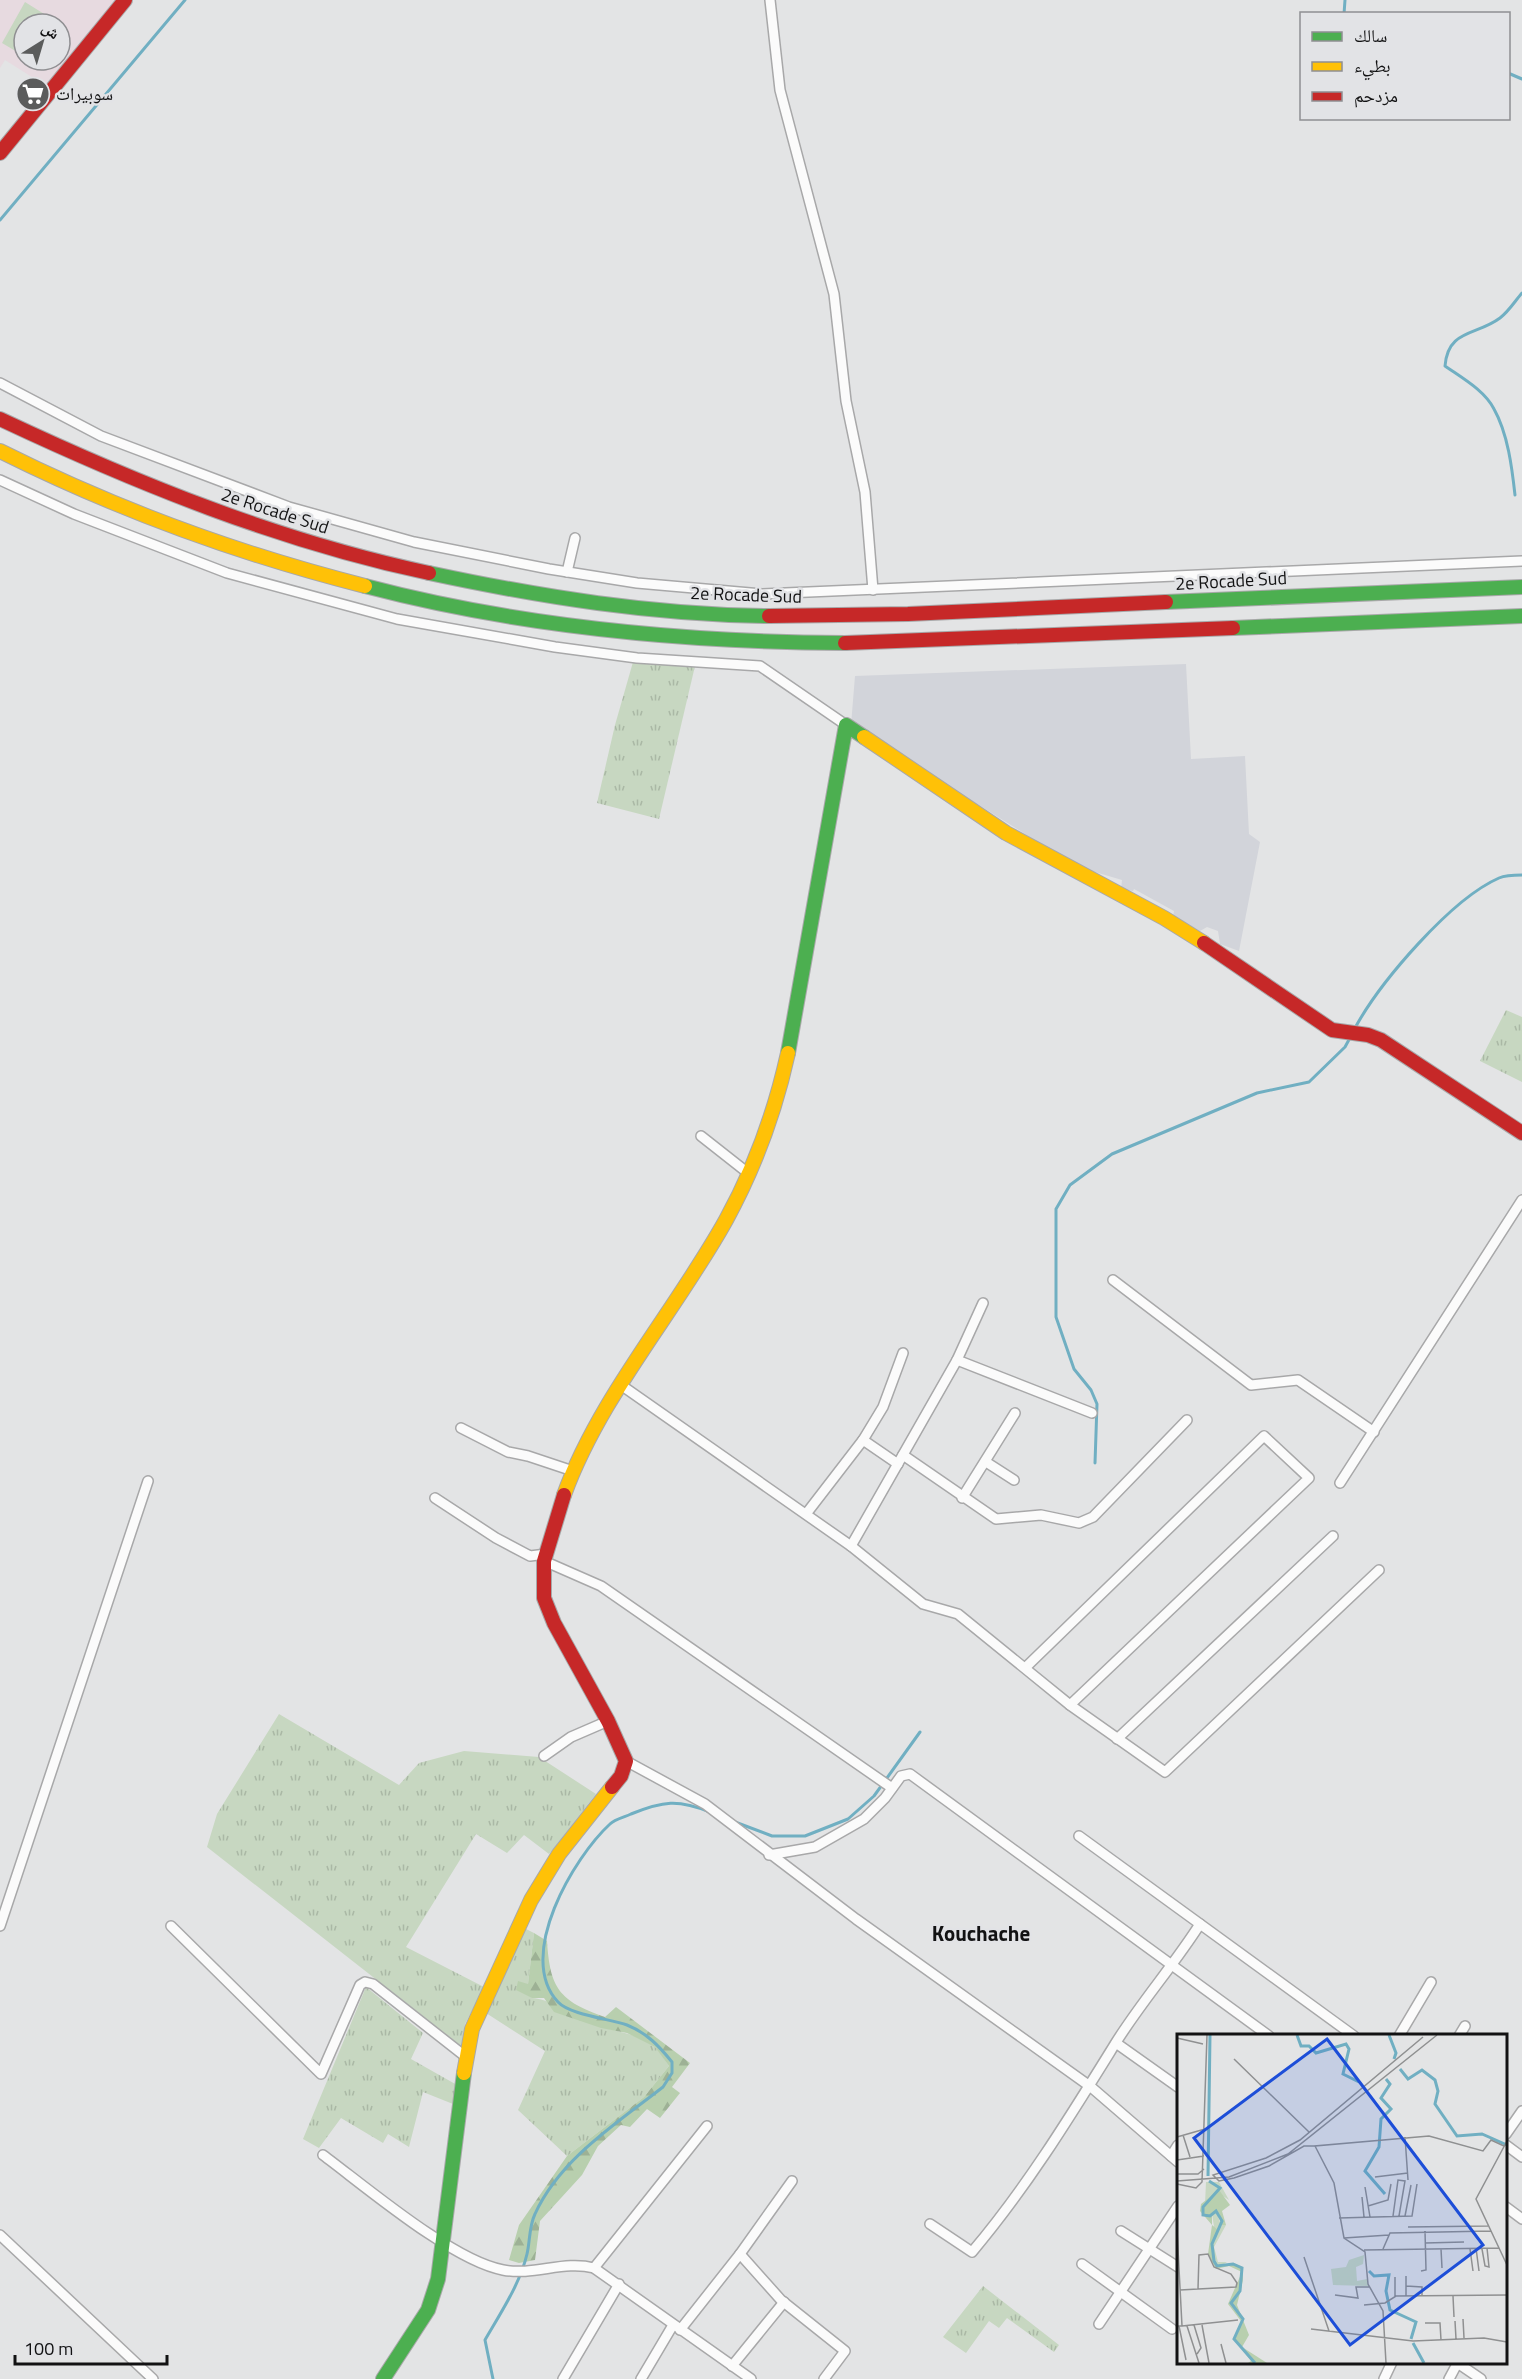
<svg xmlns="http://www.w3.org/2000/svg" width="1522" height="2379" font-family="'Titillium Web','Noto Naskh Arabic',sans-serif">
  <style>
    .built { fill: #d2d4da }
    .education { fill: #e7dae0; fill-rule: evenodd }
    .grass { fill: url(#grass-tufts) }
    .forest { fill: url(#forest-firs) }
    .pitch { fill: #c7d7c1 }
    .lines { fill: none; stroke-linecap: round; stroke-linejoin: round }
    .stream { stroke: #70afc2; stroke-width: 3 }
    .street-casing { stroke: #a8a8a9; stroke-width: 12 }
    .fast-casing { stroke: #a8a8a9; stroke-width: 16 }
    .slow-casing { stroke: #a8a8a9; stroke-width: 16 }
    .jam-casing { stroke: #a8a8a9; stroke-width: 16 }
    .street { stroke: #fbfbfb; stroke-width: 9 }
    .fast { stroke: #4caf50; stroke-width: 14 }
    .slow { stroke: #ffc107; stroke-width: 14 }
    .jam { stroke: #c62828; stroke-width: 14 }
    .labels { text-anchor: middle; stroke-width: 5; stroke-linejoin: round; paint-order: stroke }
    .poi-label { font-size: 18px; fill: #121213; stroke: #e2e3e6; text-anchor: start }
    .street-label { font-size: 18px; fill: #121213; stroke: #e2e3e6 }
    .quarter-label { font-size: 21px; font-weight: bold; fill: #121213; stroke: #e2e3e6 }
    .inset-river { fill: none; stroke: #70afc2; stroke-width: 3 }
    .inset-road { fill: none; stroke: #8f9091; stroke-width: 1.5 }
    .view { fill: #1d4ed8; fill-opacity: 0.15; stroke: #1d4ed8; stroke-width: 3 }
    .inset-edge { fill: none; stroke: #121213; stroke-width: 3 }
  </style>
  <defs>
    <pattern id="grass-tufts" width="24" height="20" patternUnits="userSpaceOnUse" patternTransform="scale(1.5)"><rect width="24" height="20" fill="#c7d7c1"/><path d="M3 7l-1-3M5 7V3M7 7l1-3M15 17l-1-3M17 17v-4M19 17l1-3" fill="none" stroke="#aab8a5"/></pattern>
    <pattern id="forest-firs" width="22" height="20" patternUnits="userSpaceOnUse" patternTransform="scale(1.5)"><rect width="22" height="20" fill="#b8cfae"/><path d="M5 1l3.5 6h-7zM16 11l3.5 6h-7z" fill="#9db195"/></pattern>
  </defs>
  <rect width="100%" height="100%" fill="#e3e4e5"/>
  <polygon class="built" points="1186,664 1191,759 1245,756 1249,834 1260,842 1239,951 1220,944 1218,931 1207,927 1200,931 1173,917 1174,911 1134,889 1133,891 1121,889 1122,880 1078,867 851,725 855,676"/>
  <path class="education" d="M0,0H115L46,86L5,60L0,68ZM24,24H60V60H24Z"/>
  <g class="grass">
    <polygon points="633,662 695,666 659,819 597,803 615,725"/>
    <polygon points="1506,1010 1522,1017 1522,1082 1480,1061"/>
    <polygon points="279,1714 399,1785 419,1763 464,1751 539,1757 596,1794 549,1854 524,1835 507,1853 476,1834 406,1947 484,1987 465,2024 461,2046 207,1847 217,1814"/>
    <path d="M524,1928L534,1933L528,1984L532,1998C551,1999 563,2012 579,2019C603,2031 633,2030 655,2047C660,2052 665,2060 669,2066L644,2097L567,2156L518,2110L545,2051L486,2013Z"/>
    <polygon points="366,1987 423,2033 411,2059 457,2085 453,2104 423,2092 409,2147 388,2134 383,2143 341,2118 319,2148 303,2139"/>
    <polygon points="983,2286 1059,2345 1054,2352 1007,2318 999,2328 989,2321 966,2353 943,2337"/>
  </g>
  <path class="forest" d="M534,1933L547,1941C550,1988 559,2001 605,2017L616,2007L690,2063L672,2087L680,2093L660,2118L647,2109L630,2127L621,2125L598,2146L582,2175L540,2221L535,2260L519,2263L509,2260L519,2225L567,2156L644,2097L669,2066L655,2047L627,2033L601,2028L554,2012L544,1998H532L516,1990L518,1981L528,1984Z"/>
  <polygon class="pitch" points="25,2 49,17 45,24 24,24 24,56 2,43"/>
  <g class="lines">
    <g class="stream">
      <polyline points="1344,14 1345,0"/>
      <polyline points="1508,73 1522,79"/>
      <polyline points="0,220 185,0"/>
      <path d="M1515,495C1512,468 1508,434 1494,409C1484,390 1462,378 1445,366C1448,329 1476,336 1500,318C1509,311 1515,301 1522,293"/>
      <path d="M1355,1028C1380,982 1451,899 1499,878C1506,875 1515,875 1522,875"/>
      <polyline points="1095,1463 1097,1404 1091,1390 1074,1369 1056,1317 1056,1209 1070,1185 1112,1154 1257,1093 1309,1082 1345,1047 1351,1036"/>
      <polyline points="735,1822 772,1836 805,1836 848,1819 874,1796 920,1732"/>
      <path d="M493,2379L485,2340C500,2314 520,2284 527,2254C530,2242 529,2226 535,2214C560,2159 617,2123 663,2087L672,2073V2062C659,2046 647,2033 627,2025C611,2019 570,2015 558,2002C515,1956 574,1857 610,1824C615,1819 625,1817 631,1814C663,1801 678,1799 710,1812"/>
    </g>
    <defs>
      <g id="street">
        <polyline points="770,0 780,90 834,294 846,401 865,492 873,590"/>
        <polyline points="0,383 101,436 289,507 414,542 549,569 637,583 762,594 1522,561"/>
        <polyline points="0,480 74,514 227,573 397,619 555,647 637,658 760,666 846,725"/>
        <polyline points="567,572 575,538"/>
        <polyline points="701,1136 748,1173"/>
        <polyline points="1113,1280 1251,1385 1298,1380 1374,1432"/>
        <polyline points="957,1360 1092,1413"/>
        <polyline points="621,1385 851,1546 923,1604 958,1614 1070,1705 1165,1772 1379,1570"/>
        <polyline points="461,1428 508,1452 528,1456 573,1471"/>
        <polyline points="863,1440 898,1464"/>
        <polyline points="903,1455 996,1519 1041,1515 1079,1523 1093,1517 1187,1420"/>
        <polyline points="986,1462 1014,1480"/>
        <polyline points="1340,1483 1522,1200"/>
        <polyline points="435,1498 496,1538 530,1556 546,1554"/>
        <polyline points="962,1498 1015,1413"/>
        <polyline points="806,1514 863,1440 883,1407 903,1353"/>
        <polyline points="851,1546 957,1360 983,1303"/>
        <polyline points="544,1561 601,1586 892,1788"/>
        <polyline points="1026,1667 1264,1436 1309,1478 1070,1705"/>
        <polyline points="1117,1739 1333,1536"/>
        <polyline points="544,1756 571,1737 608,1721"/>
        <polyline points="626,1761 705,1804 856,1919 1091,2087 1178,2162"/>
        <polyline points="1079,1836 1354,2036"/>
        <polyline points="769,1855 815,1847 864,1819 885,1798 901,1776 910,1774 1269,2036"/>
        <polyline points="0,1926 148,1481"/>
        <polyline points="171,1926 321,2074 360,1985 365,1982 373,1984 466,2057"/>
        <polyline points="1399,2036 1431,1982"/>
        <polyline points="1459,2036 1465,2026"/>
        <polyline points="1116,2043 1178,2087"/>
        <polyline points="1506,2134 1522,2111"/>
        <polyline points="1506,2145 1522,2157"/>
        <path d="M323,2155C366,2187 453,2261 503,2270C534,2276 564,2260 594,2268L751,2379"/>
        <polyline points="1171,2156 1178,2145"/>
        <polyline points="1506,2207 1522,2219"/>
        <path d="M930,2224L972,2252C1027,2187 1071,2115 1115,2044C1141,2002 1174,1965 1200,1924"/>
        <polyline points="1121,2231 1178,2267"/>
        <polyline points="0,2235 153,2379"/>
        <polyline points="740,2254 781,2300 845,2351 824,2379"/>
        <polyline points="1082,2264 1172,2329"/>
        <polyline points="594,2268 707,2126"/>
        <polyline points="1099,2324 1178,2206"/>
        <polyline points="680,2330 740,2254 792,2181"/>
        <polyline points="1456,2362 1481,2379"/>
        <polyline points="732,2366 784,2302"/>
        <polyline points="563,2379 619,2284"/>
        <polyline points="641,2379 673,2325"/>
        <polyline points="1384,2379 1392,2362"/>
        <polyline points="1449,2379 1457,2364"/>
      </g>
      <g id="fast">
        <path d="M429,573C541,597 654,615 769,616"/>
        <path d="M365,586C521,627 684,642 845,643"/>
        <polyline points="1166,602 1522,587"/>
        <polyline points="1233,628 1522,616"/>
        <polyline points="788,1053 846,725 864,737"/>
        <polyline points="383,2379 428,2310 438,2279 464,2073"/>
      </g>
      <g id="slow">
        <path d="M0,451C116,509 239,554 365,586"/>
        <polyline points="864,737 1006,833 1164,918 1204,943"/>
        <path d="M564,1495C600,1396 675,1312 726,1220C755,1167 775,1112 788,1053"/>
        <polyline points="464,2073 472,2029 531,1900 559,1854 612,1787"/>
      </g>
      <g id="jam">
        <polyline points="0,153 125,0"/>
        <path d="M0,419C138,484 279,541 429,573"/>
        <polyline points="769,616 908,614 1166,602"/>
        <polyline points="845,643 1233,628"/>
        <polyline points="1204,943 1332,1030 1368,1035 1381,1040 1522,1133"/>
        <polyline points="564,1495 544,1561 544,1598 554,1623 608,1721 626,1761 621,1776 612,1787"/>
      </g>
    </defs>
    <use href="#street" class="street-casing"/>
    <use href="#fast" class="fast-casing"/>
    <use href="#slow" class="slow-casing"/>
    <use href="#jam" class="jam-casing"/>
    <use href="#street" class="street"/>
    <use href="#fast" class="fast"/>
    <use href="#slow" class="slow"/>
    <use href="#jam" class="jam"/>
  </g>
  <defs>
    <symbol id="supermarket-disc" viewBox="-11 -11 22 22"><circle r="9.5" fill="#5b5c5c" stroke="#e2e3e6"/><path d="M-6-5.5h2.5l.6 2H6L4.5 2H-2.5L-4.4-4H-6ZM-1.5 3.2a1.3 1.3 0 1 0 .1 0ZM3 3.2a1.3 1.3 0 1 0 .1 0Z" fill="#fff"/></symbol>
  </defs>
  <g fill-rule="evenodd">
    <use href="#supermarket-disc" x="14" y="75" width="38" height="38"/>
  </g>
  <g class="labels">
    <g class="poi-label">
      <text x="56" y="100">سوبيرات</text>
    </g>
    <g class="street-label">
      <text transform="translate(275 511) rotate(18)" y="6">2e Rocade Sud</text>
      <text transform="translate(1231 581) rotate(-3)" y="6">2e Rocade Sud</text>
      <text transform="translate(746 595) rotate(2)" y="6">2e Rocade Sud</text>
    </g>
    <g class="quarter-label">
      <text x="981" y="1941">Kouchache</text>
    </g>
  </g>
  <g transform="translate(1177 2034)">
    <rect width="330" height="330" fill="#e3e4e5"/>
    <path d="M29,148H42L52,166L40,158L28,170ZM39,177L44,191H49L37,213L41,228H50L44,232L38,230L35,215L38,199L35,180ZM187,221L186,230L179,233L180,247L190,245L191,252L156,251L154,235L169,233L172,226Z" fill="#c7d7c1"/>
    <path d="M42,156L53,171L45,177L49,191H44L42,179L35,180V191L41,196L35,210L37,227L40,232L56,230L65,234L66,240V246L60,271L72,301L65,313L90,329H71L74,327L57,305L64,287L51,270L65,238L52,232L39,235L31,220L35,191L23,177L24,170Z" fill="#b8cfae"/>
    <path class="inset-river" d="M120,1L124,12H132L139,19L169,10L172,15L166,40L182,48M212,1L219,19L217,25M223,35L231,45L245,36L258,46L261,57L258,70L280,102L305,100L330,111M31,142L33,1M32,147L43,154L26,173V181L33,182L39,177L45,187L35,210L37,227L40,232L56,230L65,234L63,257L54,269L66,285L57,305L78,329M208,160L188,137L202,113L204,85L214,75L204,64L213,50L209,45M192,237L197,242L212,241L209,257L213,276L239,288L234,305M236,309L247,329"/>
    <path class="inset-road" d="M0,4L26,10M57,25L132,98M6,101L13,123M0,103L28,95M228,103L231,146M330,107L299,165L330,231M138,112H127L92,132L57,144L42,147L36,141L89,124L123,106L246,3M0,126L27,122M0,140H21L27,135M198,143L231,139M0,147L52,143L111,120L260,1M0,150L19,154L25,148L30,1M188,153L193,183M185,163L187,183M191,172L211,166L214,150M216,182L221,146L228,147L222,182M228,182L234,151M162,184L235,182L240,150M231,193L311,192M0,196L5,292H0M167,204L212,201M248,209L287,208M299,214L302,237M206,215L213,199L314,197M264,215L265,234M293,215L296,237M305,215L308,232L312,233L310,214M187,216L322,214M127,223L152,297M244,237L249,236L248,197M229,252L245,253V262M3,256L21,255L59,253L60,249L54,240L37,233L31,220L22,221L21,255M158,261L181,264L179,253H193M229,262V242M276,262L277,283M218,263V243M187,271L208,269L219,262L330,261M286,285L287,304M278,287L279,305M248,289H263L264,306M17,291L24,314L20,320M25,291L32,329M2,292L9,326M5,292L61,286M10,292L22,329M134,295L236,307L307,304L330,308M44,310L49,329M209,329L206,277L191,250L188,218L167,204L157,149L138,112L252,102L306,117L314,106L327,112"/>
    <path class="view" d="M150,5L306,211L173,311L17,104Z"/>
    <rect width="330" height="330" class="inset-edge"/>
  </g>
  <rect x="1300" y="12" width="210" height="108" fill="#e2e3e6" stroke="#8f8f92" stroke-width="1.5"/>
  <rect x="1312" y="32" width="30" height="9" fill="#4caf50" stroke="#8f8f92" stroke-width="1.5"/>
  <text x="1354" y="42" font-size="18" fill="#121213">سالك</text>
  <rect x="1312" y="62" width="30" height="9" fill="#ffc107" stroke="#8f8f92" stroke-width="1.5"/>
  <text x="1354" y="72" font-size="18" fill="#121213">بطيء</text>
  <rect x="1312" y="92" width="30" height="9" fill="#c62828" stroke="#8f8f92" stroke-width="1.5"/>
  <text x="1354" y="102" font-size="18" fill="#121213">مزدحم</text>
  <g transform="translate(42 42) rotate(37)"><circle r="28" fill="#e2e3e6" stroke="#8f8f92" stroke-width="1.5"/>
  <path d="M0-4.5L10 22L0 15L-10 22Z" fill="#5b5c5c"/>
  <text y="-9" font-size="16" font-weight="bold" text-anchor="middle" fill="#121213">ش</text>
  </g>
  <path d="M15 2355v9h152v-9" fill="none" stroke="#121213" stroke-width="3"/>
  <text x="24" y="2355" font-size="18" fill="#121213" stroke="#e2e3e6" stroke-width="4.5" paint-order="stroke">100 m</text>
</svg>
